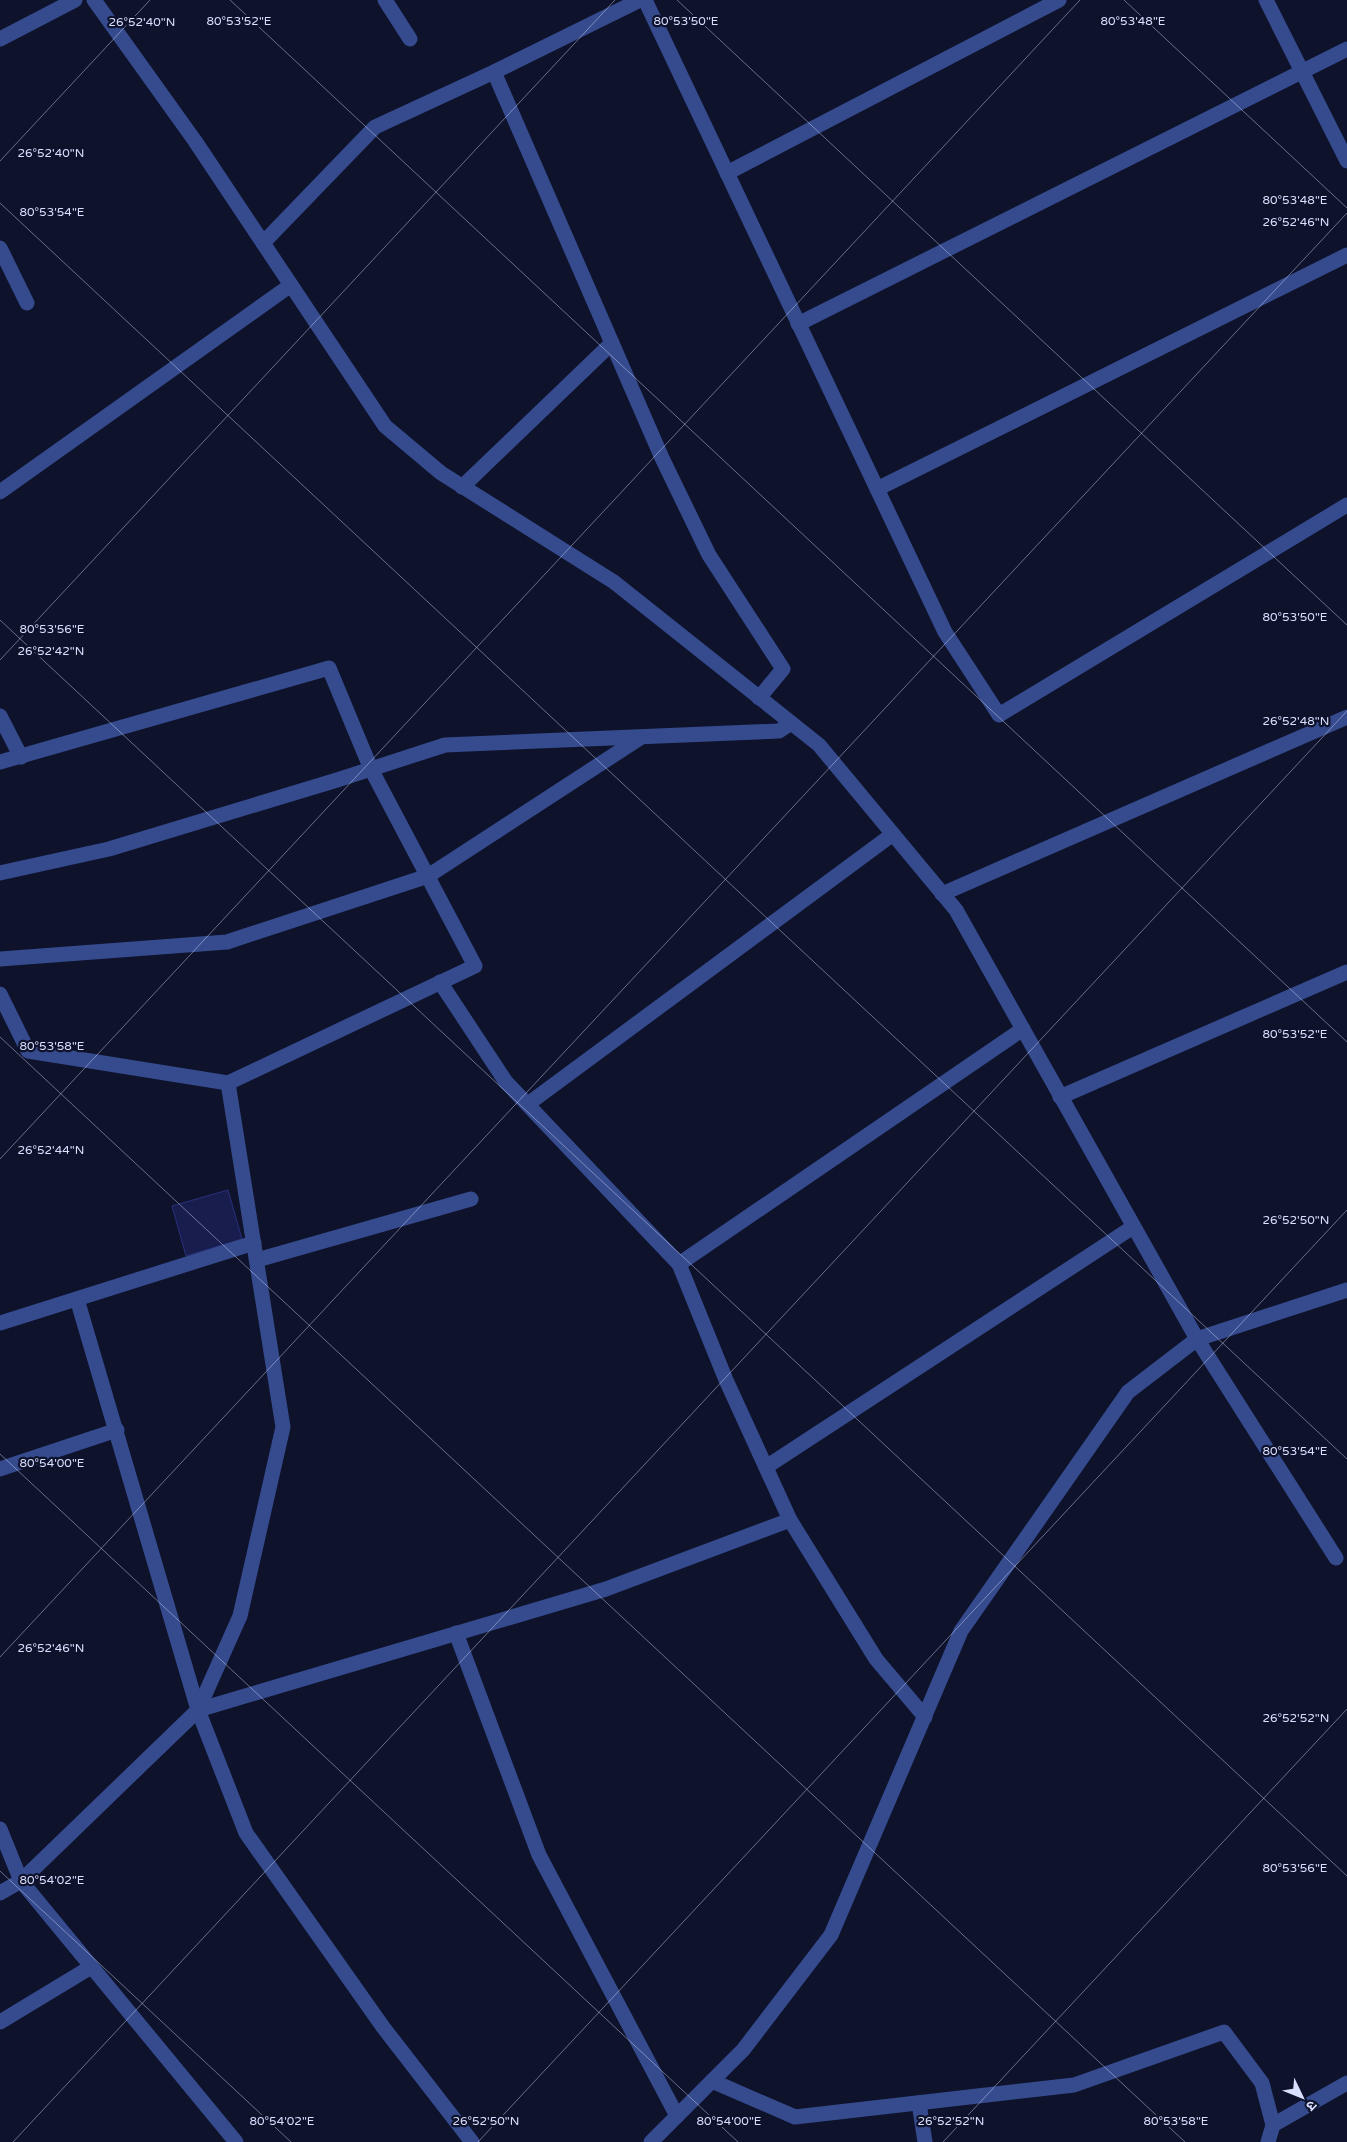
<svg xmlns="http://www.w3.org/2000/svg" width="1347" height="2142" font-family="'Varela Round','Noto Sans Devanagari',sans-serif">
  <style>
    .building { fill: #191d4e; stroke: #29307c }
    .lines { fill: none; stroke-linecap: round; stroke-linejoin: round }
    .minor { stroke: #354b8e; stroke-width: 15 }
    .ticks { fill: none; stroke: #d9dfff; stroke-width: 1; stroke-opacity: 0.45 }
    .ticks-label { font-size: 12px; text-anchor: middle; fill: #d9dfff; stroke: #0e122b; stroke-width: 4.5; stroke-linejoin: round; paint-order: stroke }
  </style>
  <rect width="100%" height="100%" fill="#0e122b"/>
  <polygon class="building" points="228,1190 242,1239 186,1256 172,1206"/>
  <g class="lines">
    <g class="minor">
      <polyline points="94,0 195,141 385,426 441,473 614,582 819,745 956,910 1197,1339 1336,1558"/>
      <polyline points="385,0 410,39"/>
      <polyline points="645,0 945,632 999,715 1347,505"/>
      <polyline points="1266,0 1347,161"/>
      <polyline points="0,39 75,0"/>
      <polyline points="494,72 662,458 709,555 783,669 759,698"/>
      <polyline points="727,173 1059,0"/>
      <polyline points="263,243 375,127 494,72 640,0"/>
      <polyline points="0,248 27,303"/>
      <polyline points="798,324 1347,49"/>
      <polyline points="462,487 612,343"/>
      <polyline points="877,489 1347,255"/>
      <polyline points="0,492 291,285"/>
      <polyline points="0,716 21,757"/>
      <polyline points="0,762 329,668 371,769 475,966 228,1083 28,1051 0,994"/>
      <polyline points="0,873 109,849 337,780 445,745 779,731 791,723"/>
      <polyline points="942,894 1347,717"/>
      <polyline points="0,959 227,942 428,876 640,738"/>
      <polyline points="440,982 506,1082 679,1264 726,1380 790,1520 876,1659 925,1717"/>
      <polyline points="1060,1097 1347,972"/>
      <polyline points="528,1104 893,834"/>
      <polyline points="257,1260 471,1199"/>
      <polyline points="679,1264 1023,1029"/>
      <polyline points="77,1299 198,1710 246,1833 383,2027 472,2142"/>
      <polyline points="0,1323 254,1243"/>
      <polyline points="766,1467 1133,1227"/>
      <polyline points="0,1469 117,1430"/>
      <polyline points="456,1633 539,1855 677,2116"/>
      <polyline points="198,1710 606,1589 790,1520"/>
      <polyline points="0,1829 21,1881 236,2142"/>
      <polyline points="0,1893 21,1881 198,1710 240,1616 283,1427 228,1083"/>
      <polyline points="0,2022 91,1967"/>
      <polyline points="712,2081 795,2117 1074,2085 1224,2032 1262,2083 1273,2125 1268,2142"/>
      <polyline points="919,2103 925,2142"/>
      <polyline points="1273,2125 1347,2083"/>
      <polyline points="651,2142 743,2050 831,1935 961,1631 1128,1392 1197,1339 1347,1290"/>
    </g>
  </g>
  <path class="ticks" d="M230,0L1347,1042M677,0L1347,625M1124,0L1347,208M0,161L150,0M0,203L1347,1459M0,620L1347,1876M0,660L615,0M0,1037L1185,2142M0,1159L1080,0M0,1454L738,2142M0,1657L1347,213M0,1871L291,2142M13,2142L1347,711M478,2142L1347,1210M943,2142L1347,1709"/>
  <g class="ticks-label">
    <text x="239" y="25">80°53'52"E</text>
    <text x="686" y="25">80°53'50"E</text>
    <text x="1133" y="25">80°53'48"E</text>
    <text x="142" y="26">26°52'40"N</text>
    <text x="51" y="157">26°52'40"N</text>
    <text x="1295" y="204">80°53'48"E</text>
    <text x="52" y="216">80°53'54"E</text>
    <text x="1296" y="226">26°52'46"N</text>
    <text x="1295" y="621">80°53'50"E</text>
    <text x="52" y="633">80°53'56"E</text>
    <text x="51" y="655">26°52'42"N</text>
    <text x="1296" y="725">26°52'48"N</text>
    <text x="1295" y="1038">80°53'52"E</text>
    <text x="52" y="1050">80°53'58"E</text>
    <text x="51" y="1154">26°52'44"N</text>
    <text x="1296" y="1224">26°52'50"N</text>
    <text x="1295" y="1455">80°53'54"E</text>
    <text x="52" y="1467">80°54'00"E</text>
    <text x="51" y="1652">26°52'46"N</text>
    <text x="1296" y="1722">26°52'52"N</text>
    <text x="1295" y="1872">80°53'56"E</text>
    <text x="52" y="1884">80°54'02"E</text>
    <text x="486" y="2125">26°52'50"N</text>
    <text x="951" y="2125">26°52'52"N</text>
    <text x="282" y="2125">80°54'02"E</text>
    <text x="729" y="2125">80°54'00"E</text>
    <text x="1176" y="2125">80°53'58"E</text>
  </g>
  <g transform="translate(1302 2097) rotate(133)" stroke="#0e122b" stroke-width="4" paint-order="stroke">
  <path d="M0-4L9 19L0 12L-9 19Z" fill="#d9dfff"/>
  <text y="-8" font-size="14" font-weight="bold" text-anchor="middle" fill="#d9dfff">उ</text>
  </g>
</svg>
